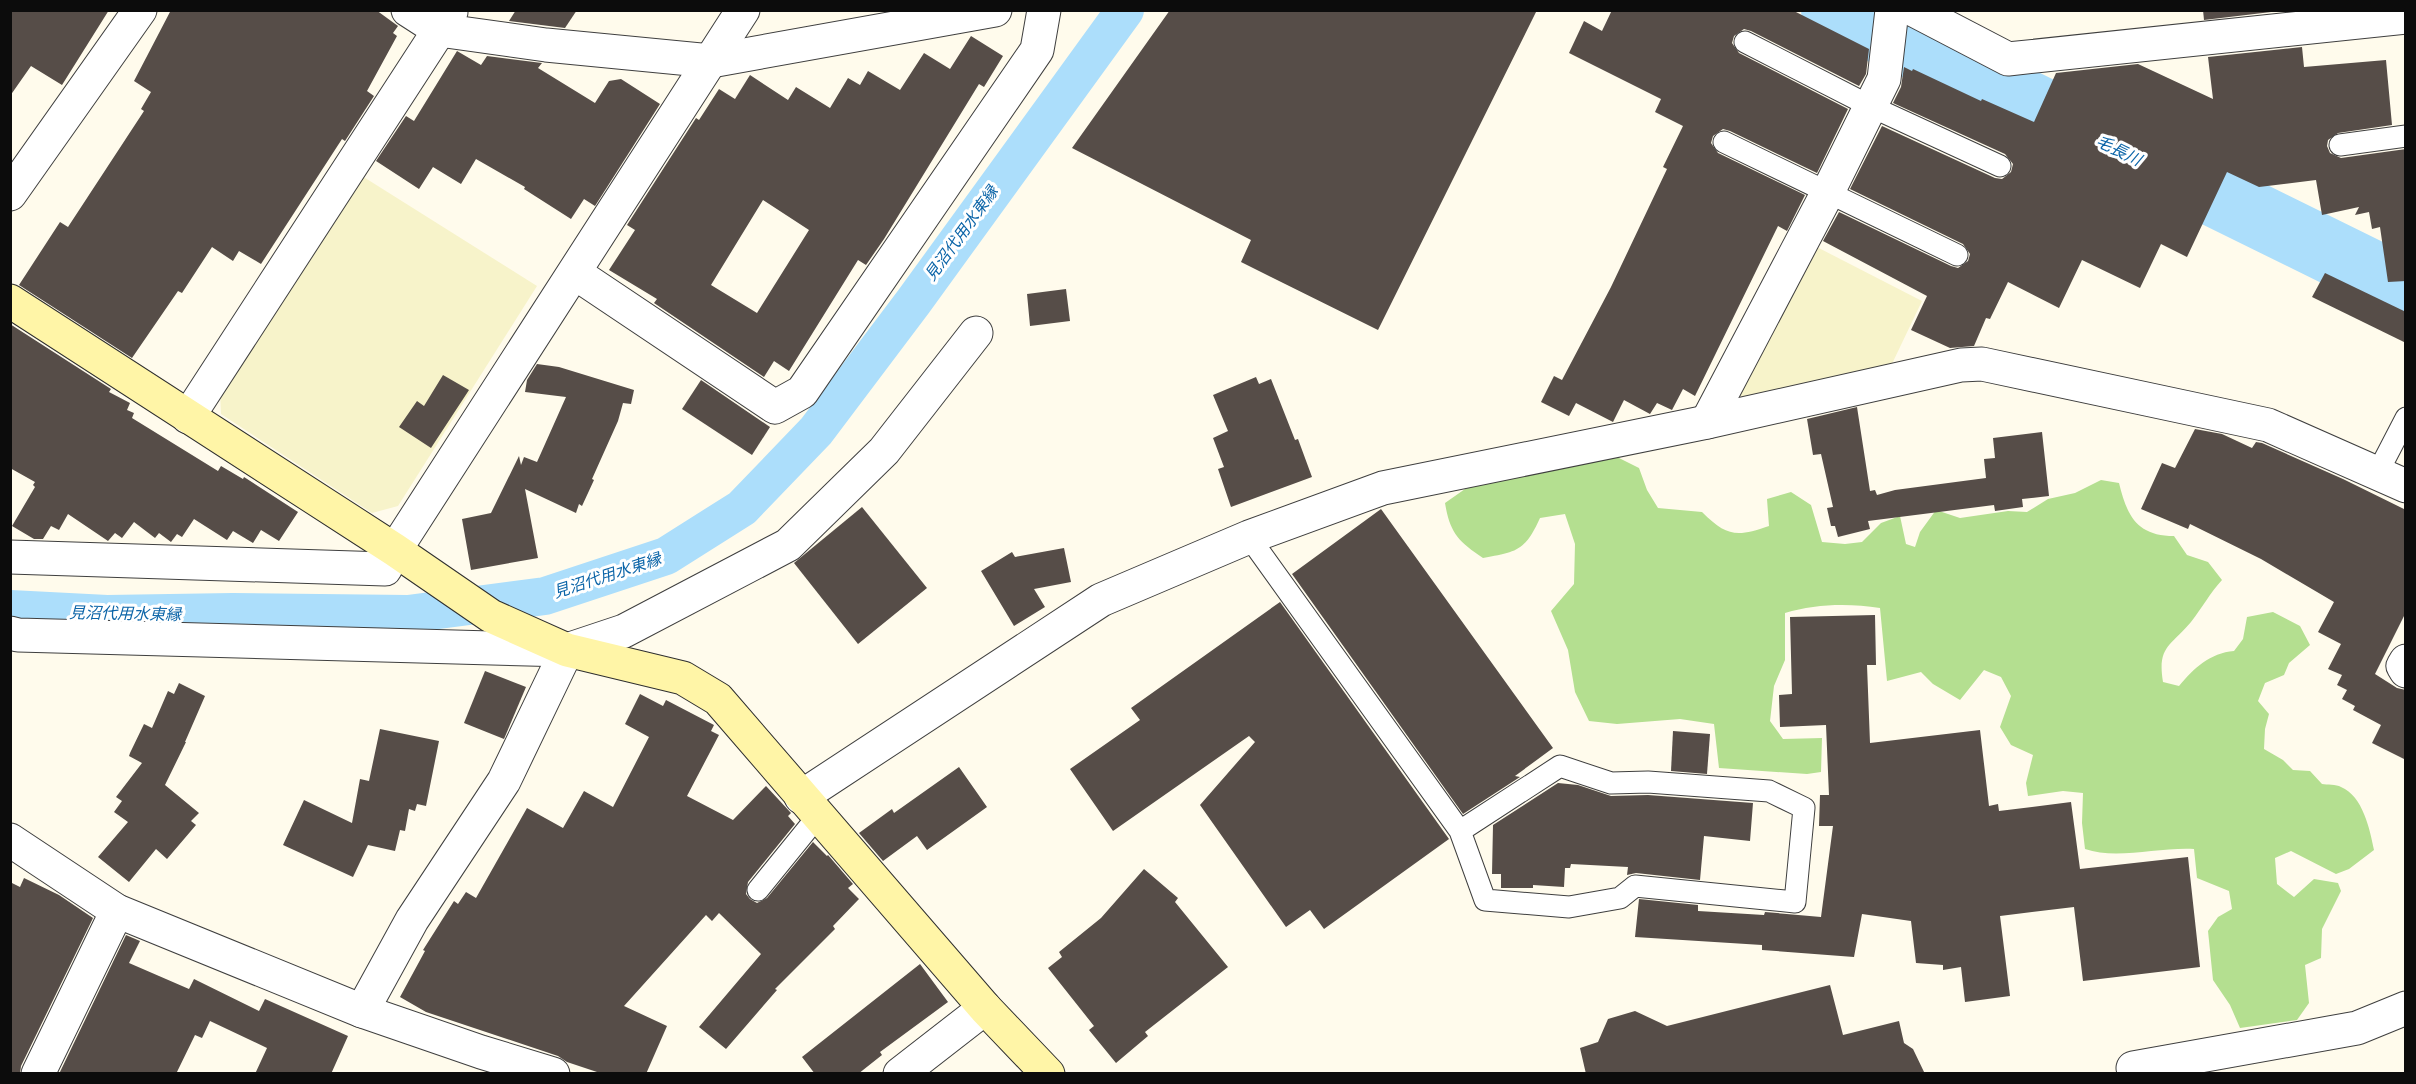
<svg xmlns="http://www.w3.org/2000/svg" width="2416" height="1084" font-family="'Source Serif 4','Noto Sans JP',serif">
  <style>
    .farmland { fill: #f7f3ca }
    .forest { fill: #b4df90 }
    .lines { fill: none; stroke-linecap: round; stroke-linejoin: round }
    .canal { stroke: #acdefb; stroke-width: 38 }
    .river { stroke: #acdefb; stroke-width: 64 }
    .building { fill: #564d48; fill-rule: evenodd }
    .lane-casing { stroke: #3f3f3f; stroke-width: 23 }
    .street-casing { stroke: #3f3f3f; stroke-width: 35 }
    .secondary-casing { stroke: #2e2e2e; stroke-width: 35 }
    .lane { stroke: #fff; stroke-width: 21 }
    .street { stroke: #fff; stroke-width: 33 }
    .secondary { stroke: #fff5a7; stroke-width: 33 }
    .labels { text-anchor: middle; stroke-width: 6; stroke-linejoin: round; paint-order: stroke }
    .water-label { font-size: 16px; font-style: italic; fill: #0c65a8; stroke: #fff }
  </style>
  <rect width="100%" height="100%" fill="#fffbec"/>
  <g class="farmland">
    <polygon points="362,176 537,286 398,506 372,513 221,414 220,392"/>
    <polygon points="1811,244 1922,301 1890,368 1742,401 1737,387"/>
  </g>
  <path class="forest" d="M1619,458L1639,468L1647,490L1658,508L1702,512C1727,537 1737,537 1769,526L1767,499L1791,492L1811,505L1822,542L1845,544L1862,542L1881,523L1900,516L1906,544L1915,547L1920,532L1936,510L1960,518L2008,511L2027,512L2048,499L2075,493L2101,480L2119,483C2127,516 2137,536 2174,536L2187,555L2208,562L2222,580C2210,593 2202,608 2191,622C2171,646 2157,646 2163,682L2179,686C2194,668 2210,653 2234,651L2243,639L2247,617L2273,612L2300,626L2310,645L2289,663L2284,675L2265,683L2258,701L2269,714L2265,729L2264,749L2283,760L2293,770L2310,771L2322,784C2327,785 2336,784 2341,787C2363,796 2370,830 2374,850L2349,869L2336,874L2291,851L2275,858L2277,884L2294,897L2314,879L2338,883L2341,891L2322,929L2321,958L2305,965L2309,1003L2297,1020L2240,1028L2230,1005L2213,980L2208,931L2218,917L2232,909L2229,891L2197,878L2194,849C2159,847 2116,860 2085,849L2082,823L2083,793L2063,791L2028,796L2026,783L2033,755L2011,745L2000,727L2011,696L2001,677L1984,670L1960,700L1933,684L1921,672L1887,681L1880,608C1848,603 1815,604 1785,613V660L1774,686L1770,721L1783,739L1822,738L1821,772L1807,774L1719,768L1714,724L1680,719L1617,724L1589,721L1575,692L1568,650L1551,611L1574,584L1575,544L1565,514L1540,518C1525,551 1517,552 1483,558C1458,541 1450,533 1445,503L1465,489L1498,478L1589,459Z"/>
  <g class="lines">
    <polyline class="canal" points="10,609 107,614 233,612 408,614 545,596 666,556 742,508 816,431 914,301 1125,10"/>
    <polyline class="river" points="1833,10 1935,57 2406,289"/>
  </g>
  <g class="building">
    <polygon points="10,10 109,10 62,85 31,66 10,96"/>
    <polygon points="171,10 376,10 398,26 393,33 397,36 367,91 374,96 345,141 342,139 261,264 239,251 233,261 212,247 182,293 178,291 132,358 19,285 60,222 68,227 144,111 141,109 151,92 134,81"/>
    <polygon points="516,10 577,10 565,28 509,21"/>
    <polygon points="1170,10 1537,10 1378,330 1241,262 1251,240 1072,148"/>
    <polygon points="1612,10 1792,10 1869,49 1866,74 1859,86 1751,31 1744,29 1734,36 1732,43 1739,53 1848,109 1817,173 1730,131 1723,129 1713,136 1711,143 1718,153 1805,195 1787,231 1778,226 1695,396 1683,389 1672,410 1657,403 1650,414 1624,400 1613,422 1576,403 1569,416 1541,402 1554,376 1562,380 1611,287 1667,169 1663,167 1683,126 1655,112 1661,99 1569,53 1584,21 1602,31"/>
    <polygon points="2203,10 2289,10 2204,20"/>
    <path d="M971,36L1003,56L984,87L979,84L884,239L866,265L858,260L789,371L774,361L764,377L654,303L657,299L609,270L635,230L627,225L696,118L699,120L719,89L735,99L750,75L788,100L796,87L830,108L848,78L860,85L868,71L900,90L924,53L950,69ZM763,200L809,230L757,313L711,285Z"/>
    <polygon points="2302,47 2304,67 2386,60 2392,125 2338,133 2328,140 2327,146 2330,153 2341,158 2406,149 2406,281 2388,282 2380,227 2372,229 2369,212 2355,215 2359,207 2322,215 2316,180 2259,187 2227,172 2187,257 2161,244 2140,288 2082,260 2059,308 2008,282 1990,319 1986,318 1974,346 1950,348 1911,330 1927,296 1823,241 1839,212 1951,266 1958,268 1968,261 1970,254 1963,244 1850,189 1882,126 1995,178 2002,179 2011,172 2013,164 2005,154 1893,103 1901,87 1904,67 1912,71 1913,69 1981,101 1982,99 2034,122 2056,73 2138,64 2213,99 2208,57"/>
    <polygon points="457,51 481,65 487,56 542,63 538,68 595,103 609,81 621,79 660,104 595,206 584,199 571,219 524,189 525,187 476,159 461,184 433,167 419,189 376,161 406,116 414,121"/>
    <polygon points="2325,273 2406,312 2406,343 2312,297"/>
    <polygon points="1066,289 1070,321 1030,326 1027,294"/>
    <polygon points="10,324 111,389 109,392 130,403 127,410 134,413 132,418 218,471 221,466 243,479 244,477 298,512 279,541 261,530 253,543 233,531 227,540 194,519 182,537 177,534 171,542 159,533 155,538 134,522 122,538 115,533 108,541 68,514 59,530 51,526 43,539 34,539 12,526 35,487 33,485 35,482 10,468"/>
    <polygon points="537,364 559,367 634,390 631,404 623,403 618,421 592,479 594,480 582,506 579,504 576,513 525,489 538,558 471,570 462,519 491,513 519,456 521,465 524,457 537,462 566,397 525,392 527,380"/>
    <polygon points="443,375 469,390 431,448 399,427 417,401 424,406"/>
    <polygon points="1256,377 1259,384 1271,379 1295,440 1298,439 1312,477 1231,507 1218,469 1224,467 1213,438 1228,431 1213,395"/>
    <polygon points="701,380 770,427 752,455 682,409"/>
    <polygon points="1857,407 1870,491 1875,490 1877,495 1895,490 1986,478 1984,459 1995,458 1993,438 2042,432 2049,496 2022,499 2023,507 1995,511 1994,505 1868,521 1870,529 1838,537 1835,526 1831,526 1827,508 1833,507 1821,454 1813,455 1807,419"/>
    <polygon points="2195,429 2222,434 2252,448 2256,442 2262,443 2343,479 2406,510 2406,612 2375,674 2397,688 2406,690 2406,760 2372,743 2381,725 2353,710 2355,706 2342,699 2347,690 2337,685 2342,675 2328,669 2341,644 2318,632 2334,602 2261,559 2190,524 2188,529 2141,509 2162,463 2175,468"/>
    <polygon points="862,507 927,588 858,644 794,563"/>
    <polygon points="1381,509 1553,748 1515,776 1520,777 1463,814 1292,574"/>
    <polygon points="1064,548 1071,582 1034,589 1045,607 1014,626 981,571 1012,552 1015,557"/>
    <polygon points="1280,602 1449,839 1324,929 1310,910 1286,927 1200,805 1255,742 1249,736 1113,831 1070,769 1140,720 1131,708"/>
    <polygon points="1875,615 1876,665 1867,665 1870,743 1980,730 1989,806 1998,804 1999,811 2071,802 2080,869 2188,857 2200,967 2083,981 2074,907 2000,916 2010,996 1965,1002 1961,967 1943,970 1943,965 1916,963 1911,921 1862,914 1854,957 1762,950 1762,945 1635,937 1639,899 1698,905 1698,911 1764,915 1765,912 1821,917 1833,826 1819,826 1820,795 1829,795 1826,725 1780,727 1779,695 1792,694 1790,617"/>
    <polygon points="485,671 526,687 504,739 464,723"/>
    <polygon points="179,683 205,696 185,742 186,742 165,785 199,813 191,821 196,825 167,859 156,849 129,882 98,857 128,822 114,812 122,801 116,797 142,763 129,756 130,753 144,724 152,728 168,691 174,694"/>
    <polygon points="640,694 663,706 666,700 714,725 711,731 719,735 687,796 733,820 766,786 791,813 788,816 795,824 748,882 746,894 750,899 757,903 767,898 813,842 827,856 828,855 853,884 848,888 859,899 833,926 835,929 775,989 777,990 726,1049 699,1027 761,954 719,913 712,921 706,915 624,1006 667,1026 646,1074 603,1074 567,1062 558,1056 426,1012 400,997 425,951 423,950 454,901 458,904 466,892 476,898 527,808 563,828 584,791 613,807 649,737 625,724"/>
    <polygon points="380,729 439,741 426,806 417,804 415,811 409,809 405,831 400,830 395,851 368,845 353,877 283,845 304,800 352,823 360,779 369,781"/>
    <polygon points="1673,731 1710,734 1707,774 1671,771"/>
    <polygon points="959,767 987,807 927,850 917,836 883,861 859,833 892,809 894,813"/>
    <polygon points="1558,783 1578,785 1611,796 1648,795 1753,803 1750,841 1704,836 1700,880 1636,873 1627,875 1628,867 1571,864 1570,868 1565,868 1564,887 1533,885 1533,888 1501,888 1501,874 1492,874 1493,825"/>
    <polygon points="1144,869 1178,898 1175,902 1228,967 1145,1032 1148,1036 1116,1063 1089,1030 1094,1026 1048,968 1062,957 1059,952 1101,918"/>
    <polygon points="24,878 59,895 93,918 21,1066 20,1074 10,1074 10,882 20,887"/>
    <polygon points="126,935 140,941 129,963 189,989 194,979 259,1011 265,999 348,1036 331,1074 255,1074 267,1048 210,1021 202,1038 195,1035 176,1074 59,1074"/>
    <polygon points="920,964 948,1002 880,1052 882,1055 858,1074 815,1074 802,1057"/>
    <polygon points="1830,985 1843,1035 1899,1021 1904,1043 1913,1049 1925,1074 1586,1074 1580,1048 1598,1042 1608,1019 1635,1011 1667,1026"/>
  </g>
  <g class="lines">
    <defs>
      <g id="lane">
        <polyline points="1745,42 1870,106 2000,166"/>
        <polyline points="1724,142 1957,255"/>
        <polyline points="2340,145 2406,136"/>
        <polyline points="2378,472 2406,418"/>
        <polyline points="1249,537 1460,831 1485,900 1569,907 1620,898 1635,886 1795,902 1804,808 1769,791 1648,782 1611,783 1560,766 1460,831"/>
        <polyline points="758,890 818,816"/>
      </g>
      <g id="street">
        <polyline points="408,10 439,30 546,45 711,61 995,10"/>
        <polyline points="1914,10 2008,59 2406,17"/>
        <polyline points="10,194 140,10"/>
        <polyline points="575,273 775,407 802,392 1037,50 1044,10"/>
        <polyline points="188,417 451,12"/>
        <polyline points="1707,422 1828,192 1884,79 1892,10"/>
        <polyline points="10,557 385,569 395,550 743,10"/>
        <polyline points="10,633 18,635 567,650"/>
        <polyline points="2406,661 2403,666 2406,671"/>
        <polyline points="801,797 1101,600 1249,537 1383,488 1707,422 1961,365 1982,364 2268,425 2406,486"/>
        <polyline points="10,840 117,911 362,1011 481,1052 553,1074"/>
        <polyline points="362,1011 412,920 504,781 567,650 624,631 788,545 884,451 976,333"/>
        <polyline points="2133,1068 2357,1028 2406,1008"/>
        <polyline points="38,1074 117,911"/>
        <polyline points="900,1074 985,1008"/>
      </g>
      <polyline id="secondary" points="10,301 395,550 491,616 567,650 683,678 718,699 985,1008 1048,1074"/>
    </defs>
    <use href="#lane" class="lane-casing"/>
    <use href="#street" class="street-casing"/>
    <use href="#secondary" class="secondary-casing"/>
    <use href="#lane" class="lane"/>
    <use href="#street" class="street"/>
    <use href="#secondary" class="secondary"/>
  </g>
  <g class="labels">
    <g class="water-label">
      <text transform="translate(2119 150) rotate(26)" y="6">毛長川</text>
      <text transform="translate(961 233) rotate(-54)" y="6">見沼代用水東縁</text>
      <text transform="translate(607 575) rotate(-18)" y="6">見沼代用水東縁</text>
      <text transform="translate(125 613) rotate(1)" y="6">見沼代用水東縁</text>
    </g>
  </g>
  <rect width="2416" height="1084" fill="none" stroke="#0c0c0c" stroke-width="24"/>
</svg>
